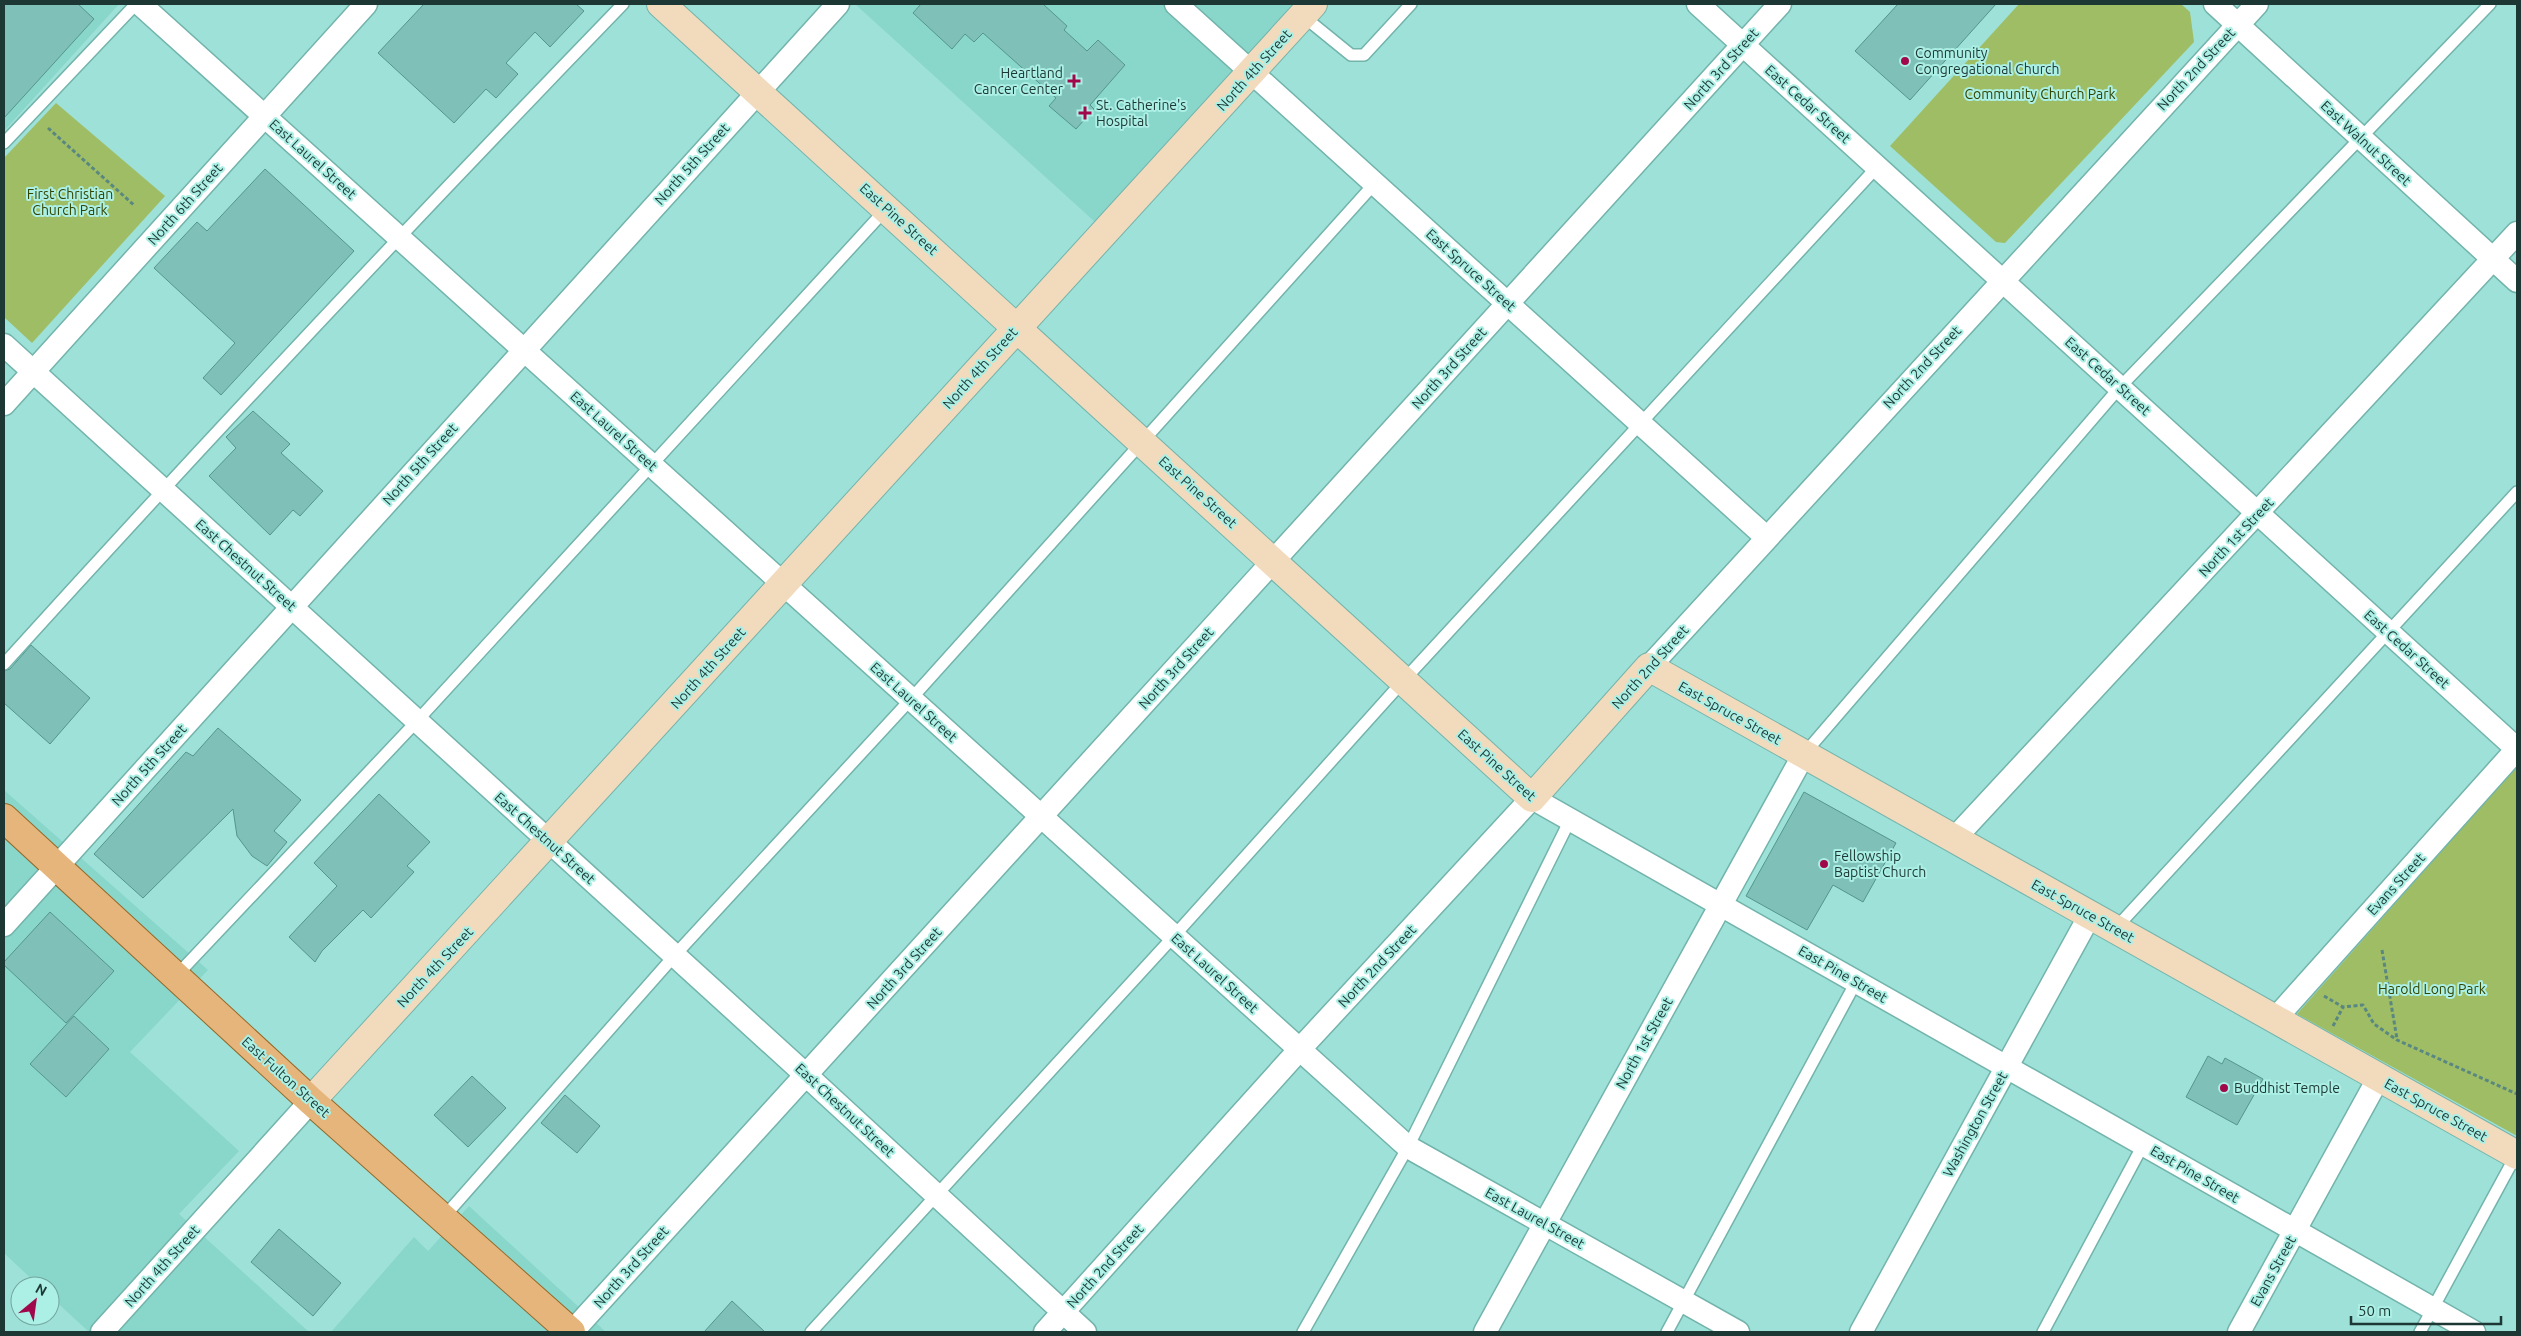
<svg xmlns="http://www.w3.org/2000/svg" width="2521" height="1336" font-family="Ubuntu,sans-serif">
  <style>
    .built { fill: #89d6cb }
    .green { fill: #9fbd65 }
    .building { fill: #7fc1b8; stroke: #54968d }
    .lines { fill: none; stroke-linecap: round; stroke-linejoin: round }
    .lane-casing { stroke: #72b4ab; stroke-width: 14 }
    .street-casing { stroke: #72b4ab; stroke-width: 25 }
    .secondary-casing { stroke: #72b4ab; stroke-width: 30 }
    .primary-casing { stroke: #936929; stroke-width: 30 }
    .path { stroke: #5a8881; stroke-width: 3; stroke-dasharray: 4 2.5; stroke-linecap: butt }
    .lane { stroke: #fff; stroke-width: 11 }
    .street { stroke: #fff; stroke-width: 22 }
    .secondary { stroke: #f2dabd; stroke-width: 28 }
    .primary { stroke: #e5b57b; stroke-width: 28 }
    .poi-dot { fill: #a1084b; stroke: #abefe5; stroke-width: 2 }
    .labels { text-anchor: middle; stroke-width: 4; stroke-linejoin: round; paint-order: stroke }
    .poi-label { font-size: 14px; fill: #1d3834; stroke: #abefe5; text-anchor: start }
    .street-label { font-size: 14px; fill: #1d3834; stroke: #abefe5 }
    .park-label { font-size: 14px; fill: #324500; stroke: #abefe5 }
  </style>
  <rect width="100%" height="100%" fill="#9ee1d8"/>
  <g class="built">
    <polygon points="4,4 119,4 4,131"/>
    <polygon points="855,4 1295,4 1095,222"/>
    <polygon points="4,790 208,970 130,1052 239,1151 179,1214 309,1332 89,1332 50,1296 50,1286 39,1286 4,1253"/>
    <polygon points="469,1206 606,1332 331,1332 414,1237 428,1251"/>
  </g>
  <g class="green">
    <polygon points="2019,4 2181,4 2190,12 2194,42 2005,243 1996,242 1890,146"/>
    <polygon points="56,103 165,196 32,343 4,317 4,158"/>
    <polygon points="2517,766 2517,1136 2297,1014"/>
  </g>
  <g class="building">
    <polygon points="4,4 78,4 94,19 4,118"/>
    <polygon points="424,4 576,4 584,11 550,47 535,32 506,63 518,74 496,98 486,89 454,123 378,53"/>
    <polygon points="921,4 1043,4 1067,26 1064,30 1087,51 1098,40 1125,65 1090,105 1094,109 1076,129 1049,106 1056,98 983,33 974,42 965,34 952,49 913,13"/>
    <polygon points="1898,4 1996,4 1910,100 1855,51"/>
    <polygon points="265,169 354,251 221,395 203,378 235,343 154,268 197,222 207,231"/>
    <polygon points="253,411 290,444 281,453 323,491 300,516 293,510 270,535 209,476 236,448 226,437"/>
    <polygon points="31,645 90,698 50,744 4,703 4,671 10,669"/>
    <polygon points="218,728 301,800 274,831 287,842 267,866 252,856 237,836 233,809 143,898 94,854 186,752 193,756"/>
    <polygon points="1804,792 1896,843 1863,902 1833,885 1807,930 1746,896"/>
    <polygon points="379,794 430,842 407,866 414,872 371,918 363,910 322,951 315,962 289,937 337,886 314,863"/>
    <polygon points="50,912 114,971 66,1023 4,965 4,962"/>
    <polygon points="74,1016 109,1049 66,1097 30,1064"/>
    <polygon points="2208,1056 2222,1064 2225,1058 2263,1079 2237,1125 2186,1097"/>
    <polygon points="472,1076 506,1108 468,1147 434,1115"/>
    <polygon points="565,1095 600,1126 577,1153 541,1123"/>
    <polygon points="279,1229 341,1283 313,1316 251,1262"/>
    <polygon points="732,1301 765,1332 704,1332"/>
  </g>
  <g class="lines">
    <defs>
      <g id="lane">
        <polyline points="1303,16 1351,55 1364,55 1411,4"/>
        <polyline points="4,143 136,4"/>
        <path d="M4,664C207,440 413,221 623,4"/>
        <polyline points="1804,754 2120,387 2490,4"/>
        <polyline points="2115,929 2517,492"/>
        <polyline points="176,976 417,721 887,208"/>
        <polyline points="443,1218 675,955 911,699 1375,183"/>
        <polyline points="811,1332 1174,936 1404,680 1877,167"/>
        <polyline points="1303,1332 1408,1147 1570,820"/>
        <polyline points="1667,1332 1856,982"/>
        <polyline points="2043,1332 2143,1145"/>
        <polyline points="2420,1332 2516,1155"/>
      </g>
      <g id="street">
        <polyline points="140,4 1408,1147 1738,1332"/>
        <polyline points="1176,4 1766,537"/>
        <polyline points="1698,4 2517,749 2275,1019"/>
        <polyline points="2215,4 2517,281"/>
        <polyline points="4,345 806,1075 1085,1332"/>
        <polyline points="4,404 366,4"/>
        <polyline points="1649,667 2257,4"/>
        <polyline points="1954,839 2517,233"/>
        <polyline points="4,925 838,4"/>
        <polyline points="102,1332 311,1101"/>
        <polyline points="572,1332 1780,4"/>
        <polyline points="1045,1332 1300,1049 1532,798 2474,1332"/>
        <polyline points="1485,1332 1804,754"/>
        <polyline points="1861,1332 2090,915"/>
        <polyline points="2239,1332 2379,1077"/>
      </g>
      <g id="secondary">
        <polyline points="661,4 1532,798 1649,667 2517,1155"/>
        <polyline points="311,1101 1313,4"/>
      </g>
      <polyline id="primary" points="4,818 311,1101 571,1332"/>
    </defs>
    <use href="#lane" class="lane-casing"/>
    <use href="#street" class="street-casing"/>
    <use href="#secondary" class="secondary-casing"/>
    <use href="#primary" class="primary-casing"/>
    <g class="path">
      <polyline points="48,128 135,206"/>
      <polyline points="2382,950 2397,1039"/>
      <polyline points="2324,996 2343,1007 2363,1005 2374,1024 2397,1040 2517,1094"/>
      <polyline points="2333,1026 2343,1007"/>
    </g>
    <use href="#lane" class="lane"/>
    <use href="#street" class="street"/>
    <use href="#secondary" class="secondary"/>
    <use href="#primary" class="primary"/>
  </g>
  <g class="poi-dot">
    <circle cx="1905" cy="61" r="5"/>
    <path d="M1071.5 73.5h5v5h5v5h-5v5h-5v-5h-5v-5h5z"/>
    <path d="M1082.5 105.5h5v5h5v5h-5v5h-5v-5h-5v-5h5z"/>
    <circle cx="1824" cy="864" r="5"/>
    <circle cx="2224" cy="1088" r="5"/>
  </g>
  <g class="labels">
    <g class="poi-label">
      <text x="1915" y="58">Community<tspan x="1915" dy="16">Congregational Church</tspan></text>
      <text x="1063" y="78" text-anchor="end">Heartland<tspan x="1063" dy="16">Cancer Center</tspan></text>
      <text x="1096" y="110">St. Catherine's<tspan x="1096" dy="16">Hospital</tspan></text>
      <text x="1834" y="861">Fellowship<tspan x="1834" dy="16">Baptist Church</tspan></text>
      <text x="2234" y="1093">Buddhist Temple</text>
    </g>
    <g class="street-label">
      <text transform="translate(1721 69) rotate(-48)" y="5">North 3rd Street</text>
      <text transform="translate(2196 69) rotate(-47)" y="5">North 2nd Street</text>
      <text transform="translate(1254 70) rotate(-48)" y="5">North 4th Street</text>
      <text transform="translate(1808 104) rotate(42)" y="5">East Cedar Street</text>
      <text transform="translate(2366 143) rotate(43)" y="5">East Walnut Street</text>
      <text transform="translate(313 159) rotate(42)" y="5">East Laurel Street</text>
      <text transform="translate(692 164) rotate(-48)" y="5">North 5th Street</text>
      <text transform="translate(185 204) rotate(-48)" y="5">North 6th Street</text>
      <text transform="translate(899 219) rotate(42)" y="5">East Pine Street</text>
      <text transform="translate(1471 270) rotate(42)" y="5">East Spruce Street</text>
      <text transform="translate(1922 367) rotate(-47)" y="5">North 2nd Street</text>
      <text transform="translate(980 368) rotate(-48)" y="5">North 4th Street</text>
      <text transform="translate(1449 368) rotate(-48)" y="5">North 3rd Street</text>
      <text transform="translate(2108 376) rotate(42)" y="5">East Cedar Street</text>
      <text transform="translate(614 431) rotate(42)" y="5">East Laurel Street</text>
      <text transform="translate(420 464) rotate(-48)" y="5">North 5th Street</text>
      <text transform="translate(1198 492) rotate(42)" y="5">East Pine Street</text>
      <text transform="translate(2236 537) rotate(-47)" y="5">North 1st Street</text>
      <text transform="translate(246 565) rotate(42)" y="5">East Chestnut Street</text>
      <text transform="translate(2407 649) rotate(42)" y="5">East Cedar Street</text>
      <text transform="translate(1650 667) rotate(-48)" y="5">North 2nd Street</text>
      <text transform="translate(708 668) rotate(-48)" y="5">North 4th Street</text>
      <text transform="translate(1176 668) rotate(-48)" y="5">North 3rd Street</text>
      <text transform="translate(914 702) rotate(42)" y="5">East Laurel Street</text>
      <text transform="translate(1730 713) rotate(29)" y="5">East Spruce Street</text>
      <text transform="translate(149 765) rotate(-48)" y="5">North 5th Street</text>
      <text transform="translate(1497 765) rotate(42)" y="5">East Pine Street</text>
      <text transform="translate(545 838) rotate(42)" y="5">East Chestnut Street</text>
      <text transform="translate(2396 884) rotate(-48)" y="5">Evans Street</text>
      <text transform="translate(2083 911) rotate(29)" y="5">East Spruce Street</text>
      <text transform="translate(1377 966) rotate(-47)" y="5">North 2nd Street</text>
      <text transform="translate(435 967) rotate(-47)" y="5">North 4th Street</text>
      <text transform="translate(904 968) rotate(-48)" y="5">North 3rd Street</text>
      <text transform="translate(1215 973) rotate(42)" y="5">East Laurel Street</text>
      <text transform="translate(1843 974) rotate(30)" y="5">East Pine Street</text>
      <text transform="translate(1644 1043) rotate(-61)" y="5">North 1st Street</text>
      <text transform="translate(286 1077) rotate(42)" y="5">East Fulton Street</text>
      <text transform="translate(845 1110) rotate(43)" y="5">East Chestnut Street</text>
      <text transform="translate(2436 1110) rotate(29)" y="5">East Spruce Street</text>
      <text transform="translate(1975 1124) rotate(-61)" y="5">Washington Street</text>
      <text transform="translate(2195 1174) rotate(30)" y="5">East Pine Street</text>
      <text transform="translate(1535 1218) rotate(29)" y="5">East Laurel Street</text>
      <text transform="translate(162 1266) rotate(-48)" y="5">North 4th Street</text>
      <text transform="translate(1105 1266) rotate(-48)" y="5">North 2nd Street</text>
      <text transform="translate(631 1267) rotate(-48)" y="5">North 3rd Street</text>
      <text transform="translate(2273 1271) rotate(-61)" y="5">Evans Street</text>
    </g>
    <g class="park-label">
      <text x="2040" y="99">Community Church Park</text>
      <text x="70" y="199">First Christian<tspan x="70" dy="16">Church Park</tspan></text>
      <text x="2432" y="994">Harold Long Park</text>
    </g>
  </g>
  <rect width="2521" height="1336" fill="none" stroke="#1d3834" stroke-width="10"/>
  <g transform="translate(35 1301) rotate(29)"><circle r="24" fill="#abefe5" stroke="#72a69e"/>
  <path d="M0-4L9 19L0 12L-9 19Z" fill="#a1084b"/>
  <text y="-8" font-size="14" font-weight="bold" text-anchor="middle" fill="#1d3834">N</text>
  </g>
  <path d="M2351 1316v8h150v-8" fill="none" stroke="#1d3834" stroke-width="2.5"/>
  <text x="2358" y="1316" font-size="15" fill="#1d3834" stroke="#abefe5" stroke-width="4" paint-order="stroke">50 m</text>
</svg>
